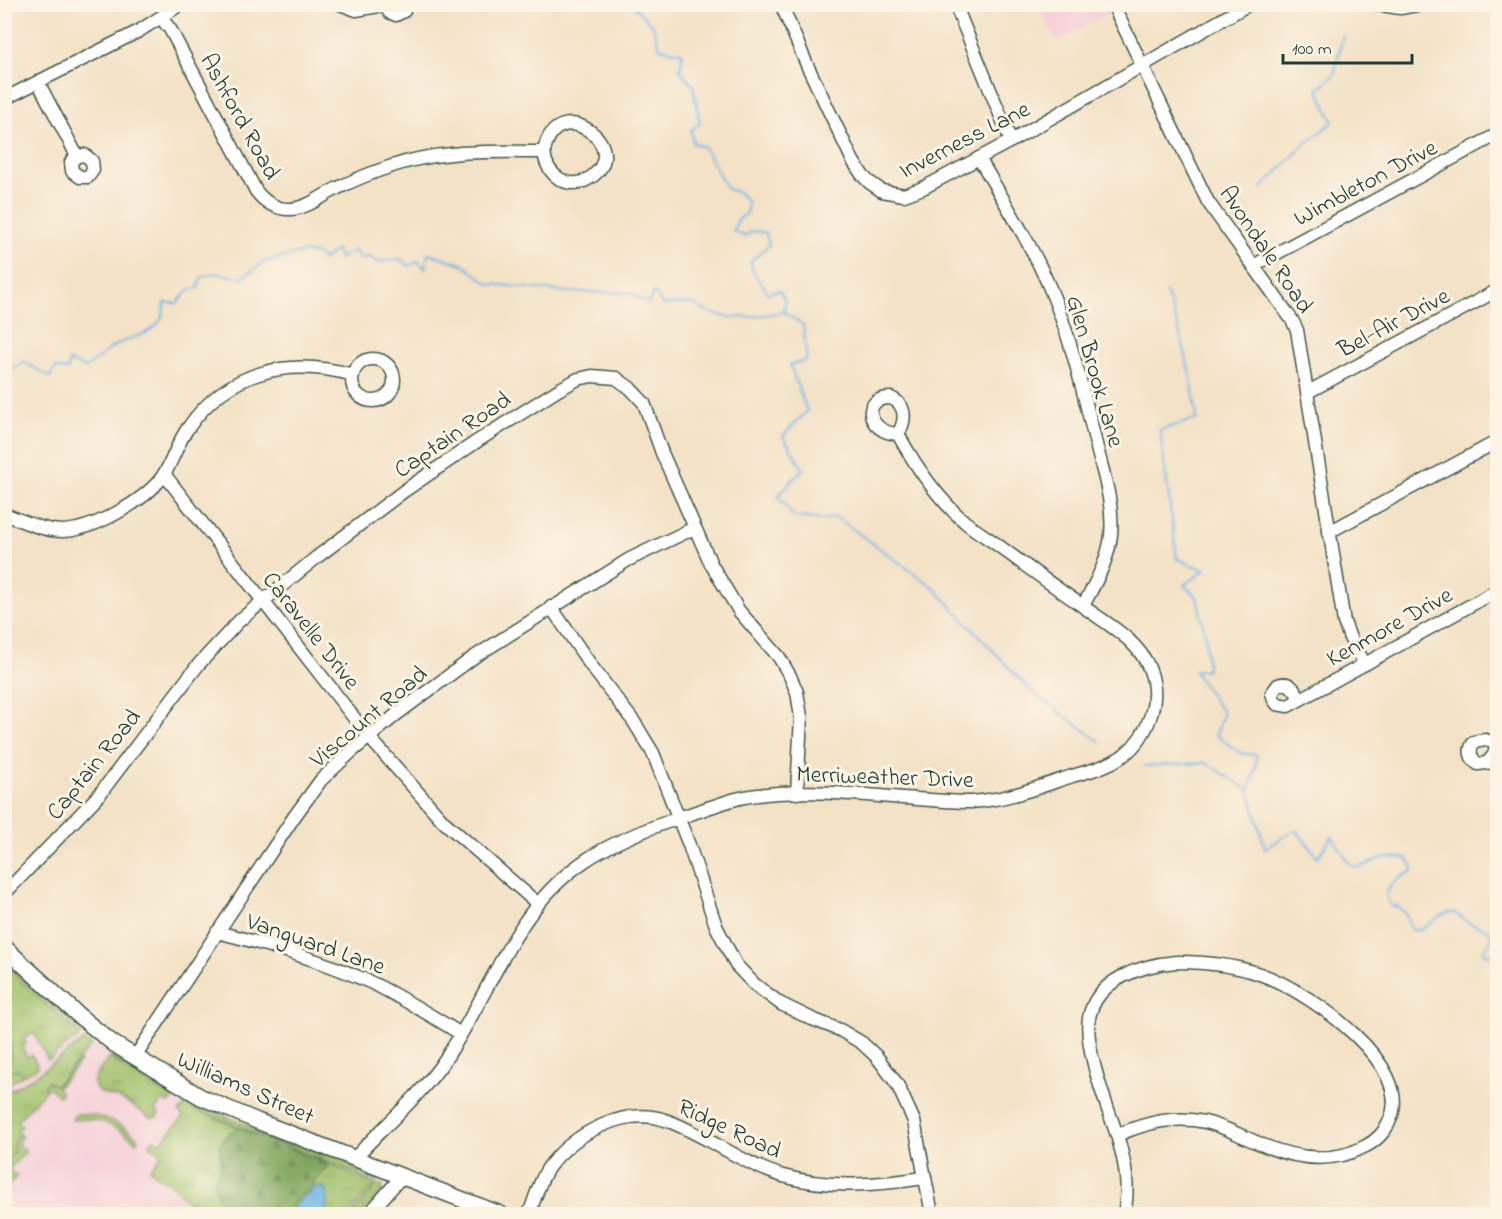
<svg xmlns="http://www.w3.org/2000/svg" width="1502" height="1219" font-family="'Indie Flower',sans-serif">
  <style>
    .built { fill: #f5cfd9 }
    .grass { fill: url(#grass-tufts); stroke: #5f7e4e; stroke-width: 1.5 }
    .forest { fill: url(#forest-firs); stroke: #4f7248; stroke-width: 1.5 }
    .garden { fill: #9fc069; stroke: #5f7e4e; stroke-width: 1.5 }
    .water { fill: #70b4e6; stroke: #48788d; stroke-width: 1.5 }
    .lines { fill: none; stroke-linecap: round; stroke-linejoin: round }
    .stream { stroke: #70b4e6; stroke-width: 2 }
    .minor-casing { stroke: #3f564a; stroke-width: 15 }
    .major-casing { stroke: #3f564a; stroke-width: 18 }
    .minor { stroke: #fff; stroke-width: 12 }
    .major { stroke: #fff; stroke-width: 15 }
    .labels { text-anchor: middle; stroke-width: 6; stroke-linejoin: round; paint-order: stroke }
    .street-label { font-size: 24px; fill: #1f3d34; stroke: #fcf5e5 }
  </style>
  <defs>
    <pattern id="grass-tufts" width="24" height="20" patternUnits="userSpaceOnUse" patternTransform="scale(1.5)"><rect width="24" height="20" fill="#9fc069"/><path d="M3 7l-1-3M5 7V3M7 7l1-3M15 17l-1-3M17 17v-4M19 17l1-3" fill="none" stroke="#819d57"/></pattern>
    <pattern id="forest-firs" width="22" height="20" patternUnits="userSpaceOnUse" patternTransform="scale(1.5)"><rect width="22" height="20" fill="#7fa65d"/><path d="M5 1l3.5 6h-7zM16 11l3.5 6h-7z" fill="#67884e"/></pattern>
  </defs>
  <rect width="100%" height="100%" fill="#fcf5e5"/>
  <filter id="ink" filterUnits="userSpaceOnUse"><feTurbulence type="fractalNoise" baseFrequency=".0167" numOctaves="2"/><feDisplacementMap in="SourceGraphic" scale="12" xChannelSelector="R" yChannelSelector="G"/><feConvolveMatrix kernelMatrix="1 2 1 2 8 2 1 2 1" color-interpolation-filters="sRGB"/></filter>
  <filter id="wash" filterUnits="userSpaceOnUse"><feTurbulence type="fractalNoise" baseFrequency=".008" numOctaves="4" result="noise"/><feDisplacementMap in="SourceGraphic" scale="24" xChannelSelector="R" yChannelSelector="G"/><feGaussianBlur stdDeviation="1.35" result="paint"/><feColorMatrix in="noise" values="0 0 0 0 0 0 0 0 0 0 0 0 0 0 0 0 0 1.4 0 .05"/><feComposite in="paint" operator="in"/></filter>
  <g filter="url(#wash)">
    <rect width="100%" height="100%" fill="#f3e2c6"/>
    <g class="built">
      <polygon points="1038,5 1123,5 1057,42"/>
      <polygon points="5,969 90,1047 94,1045 174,1098 209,1115 273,1139 378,1183 350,1214 5,1214"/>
    </g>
    <g class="grass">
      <polygon points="4,955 85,1030 83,1035 5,963"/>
      <polygon points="4,965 80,1036 48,1060 34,1033 24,1038 26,1044 22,1047 27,1057 32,1055 38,1067 22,1076 18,1069 6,1075 11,1060 11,1044 5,1027"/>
      <polygon points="85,1040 92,1045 55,1086 48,1081 46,1083 46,1090 17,1121 22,1126 17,1132 19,1134 15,1139 15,1151 8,1159 11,1167 10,1170 17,1176 5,1190 5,1093 33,1077"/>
      <polygon points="117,1055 170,1087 174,1097 111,1057"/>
      <path d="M110,1058L174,1099L169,1103L163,1100L155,1110L159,1114L158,1117L150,1118C140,1111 131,1104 121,1099C115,1097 108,1096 102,1093C83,1084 102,1067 110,1058Z"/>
      <polygon points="192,1102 237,1121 377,1174 379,1175 377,1181 203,1112 187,1103"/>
      <polygon points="185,1105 239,1128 224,1138 220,1144 221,1168 215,1190 226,1214 210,1214 194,1200 190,1204 167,1180 165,1182 150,1169 161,1156 159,1151 150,1147 149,1144 154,1139 160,1143 183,1117 179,1112"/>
      <polygon points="329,1164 375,1184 348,1214 285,1214 291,1209 294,1200 313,1186 315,1180"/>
      <polygon points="377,1185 383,1186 381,1192 361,1214 352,1214"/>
    </g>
    <path class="forest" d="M239,1128L329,1164L315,1180L313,1186L295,1200L291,1209L285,1214H226L223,1211L213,1180C233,1161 203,1146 239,1128Z"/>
    <g class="garden">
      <path d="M5,1027C12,1043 13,1058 6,1074L18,1069L22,1076L5,1086Z"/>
      <polygon points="78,1061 80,1062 57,1088 61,1093 60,1095 58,1096 49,1087 46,1090 45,1085 47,1082 56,1086"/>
      <path d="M78,1114C103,1114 121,1123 139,1139L136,1142C118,1126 98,1116 72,1120L74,1116Z"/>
      <polygon points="19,1134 22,1137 17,1143 26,1151 11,1167 8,1159 15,1151 13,1143"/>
    </g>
    <path class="water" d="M314,1187H324C329,1196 327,1205 325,1214H291L301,1198L310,1193Z"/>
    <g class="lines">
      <g class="stream">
        <polyline points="632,4 653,26 660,48 683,53 680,70 693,85 700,124 691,130 693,143 704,147 727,189 738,192 747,201 747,213 738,220 733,231 744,236 754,231 766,233 769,245 750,262 754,273 768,293 779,290 785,300 784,312 803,325 807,360 790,365 807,411 783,436 803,469 778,496 794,517 824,520 836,517 932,586 1032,692 1102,743"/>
        <polyline points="1262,188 1305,144 1333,122 1318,89 1334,75 1343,35"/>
        <path d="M1166,292C1182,334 1192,374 1197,419L1160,430L1177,559L1205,570L1184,585L1197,597L1206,639L1207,669L1194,671L1223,713L1216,735L1240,753L1257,755L1255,772L1249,790"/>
        <path d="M4,373L24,362L50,377L55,368L68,370L69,361L86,368C96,361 105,351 116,345C138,333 163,335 165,303H177L189,290L198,288L202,277L215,273L242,278L264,262L304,252L318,254L322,260L337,250L339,259L355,250L359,258L370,257L378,262L400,259L409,266L418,261L425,268L428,253L462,264L489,284L569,292L631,293L648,304L654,292L663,305L693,303C720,324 754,317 784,312"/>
        <path d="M1144,766L1206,763L1249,790L1265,848L1296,830L1318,857L1332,836L1349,863L1357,868L1385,857L1406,858L1412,865L1413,871C1398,877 1377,891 1392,907L1397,906L1405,913L1411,929L1418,931C1432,925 1438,913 1454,912C1459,916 1464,920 1470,923C1481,929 1490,926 1492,939L1483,952L1485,955L1498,952"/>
      </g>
    </g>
  </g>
  <g filter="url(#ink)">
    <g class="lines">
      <defs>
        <g id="minor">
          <polyline points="340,4 356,10 384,5"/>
          <polyline points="384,4 389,12 396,15 404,11 407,4"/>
          <polyline points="781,4 807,65 853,161 863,176 869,182 882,191 904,195 923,188 1011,141 1249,4"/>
          <polyline points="955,4 1011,141"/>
          <polyline points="1376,4 1400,8 1422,4"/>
          <polyline points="1116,11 1208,202 1292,320 1297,330 1344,622 1350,638 1365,664"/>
          <path d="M161,18L170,29L256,191C264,202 277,210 291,209C308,208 323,195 338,188C354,180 371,173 389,167C440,149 491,152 544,152C546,175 568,192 590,178C636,147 555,90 544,152"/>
          <polyline points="38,82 77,156 71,162 72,171 80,177 88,177 93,170 92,161 85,155 77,156"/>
          <polyline points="4,99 139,31 181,4"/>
          <path d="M979,158C1003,200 1030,242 1049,286C1071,337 1083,391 1096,444C1103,473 1114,504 1111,535C1108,562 1095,583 1083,606"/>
          <polyline points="1253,266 1498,134"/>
          <circle cx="373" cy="380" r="21"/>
          <polyline points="1308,392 1498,290"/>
          <polyline points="164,474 369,737 444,822 538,904"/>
          <path d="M4,514C23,521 41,530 61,531C92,531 145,501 163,476C173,461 177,443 188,428C227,371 288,357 353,375"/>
          <polyline points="1329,532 1498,441"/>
          <polyline points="551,607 592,667 634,722 653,753 689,845 716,926 736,965 754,984 781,1004 812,1019 840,1030 862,1043 877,1057 897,1084 914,1121 932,1214"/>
          <path d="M1300,699C1295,690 1290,680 1278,685L1272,693L1274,700L1277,704L1288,706L1363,665L1365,664L1498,590"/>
          <path d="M1497,743L1494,755L1487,763L1478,764C1470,758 1468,750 1474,742L1485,740L1498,743"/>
          <polyline points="4,894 99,795 198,665 240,620 317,557 404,491 479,440 558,390 578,379 592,376 616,378 630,388 644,403 662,453 711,564 739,611 779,657 790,676 797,692 801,717 797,793"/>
          <path d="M217,932C270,945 322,960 372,983C403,998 432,1016 461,1034"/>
          <path d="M1176,962C1208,962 1240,965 1270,978C1311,995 1415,1065 1390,1120C1386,1131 1376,1141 1366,1146C1331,1165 1291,1158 1256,1142C1239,1135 1223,1126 1205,1122C1174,1115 1146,1123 1117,1135C1107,1106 1084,1048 1089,1018C1096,979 1142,965 1176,962Z"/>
          <polyline points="135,1057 294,817 321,780 350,753 397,714 474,657 628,560 694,528"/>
          <path d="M1117,1135C1125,1162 1130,1186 1124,1214"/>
          <path d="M355,1158C384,1125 419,1098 444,1061C472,1021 491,975 517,934C557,868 605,843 676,819C696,812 715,805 736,799C788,786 862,795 916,799C934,800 953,802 971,802C1006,800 1040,787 1072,776C1090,771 1109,766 1124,755C1149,735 1162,699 1149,668C1138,640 1107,624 1084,607C1055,587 1027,567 999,546C988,538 976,531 965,522C937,498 916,467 898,434C867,433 860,397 891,398C907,405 906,421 898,434"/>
          <polyline points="369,1214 402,1176"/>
          <path d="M529,1214C535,1199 539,1182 548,1168C573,1134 625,1105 668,1121C708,1136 742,1164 783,1176C830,1189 877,1185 924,1178"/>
        </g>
        <polyline id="major" points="4,947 78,1015 114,1044 201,1097 257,1121 500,1214"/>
      </defs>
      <use href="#minor" class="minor-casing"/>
      <use href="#major" class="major-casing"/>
      <use href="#minor" class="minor"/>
      <use href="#major" class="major"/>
    </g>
  </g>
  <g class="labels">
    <g class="street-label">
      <text transform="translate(241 116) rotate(61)" y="8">Ashford Road</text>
      <text transform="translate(964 139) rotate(-27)" y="8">Inverness Lane</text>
      <text transform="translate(1365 182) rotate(-28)" y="8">Wimbleton Drive</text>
      <text transform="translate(1267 249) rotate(56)" y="8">Avondale Road</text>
      <text transform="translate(1393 322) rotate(-28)" y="8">Bel-Air Drive</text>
      <text transform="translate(1096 371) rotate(74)" y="8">Glen Brook Lane</text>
      <text transform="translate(452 434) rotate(-34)" y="8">Captain Road</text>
      <text transform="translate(1389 626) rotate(-29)" y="8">Kenmore Drive</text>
      <text transform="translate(312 630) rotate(52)" y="8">Caravelle Drive</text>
      <text transform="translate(368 716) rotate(-40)" y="8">Viscount Road</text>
      <text transform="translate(93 764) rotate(-51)" y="8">Captain Road</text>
      <text transform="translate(885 776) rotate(2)" y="8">Merriweather Drive</text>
      <text transform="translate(316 943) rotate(19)" y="8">Vanguard Lane</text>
      <text transform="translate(246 1087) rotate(24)" y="8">Williams Street</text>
      <text transform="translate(730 1128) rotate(25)" y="8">Ridge Road</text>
    </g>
  </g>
  <rect width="1502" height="1219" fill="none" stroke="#fcf5e5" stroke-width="24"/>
  <path d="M1283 54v9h129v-9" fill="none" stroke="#1f3d34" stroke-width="3"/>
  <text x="1292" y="54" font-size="18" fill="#1f3d34" stroke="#fcf5e5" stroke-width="4.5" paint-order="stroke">100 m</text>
</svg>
